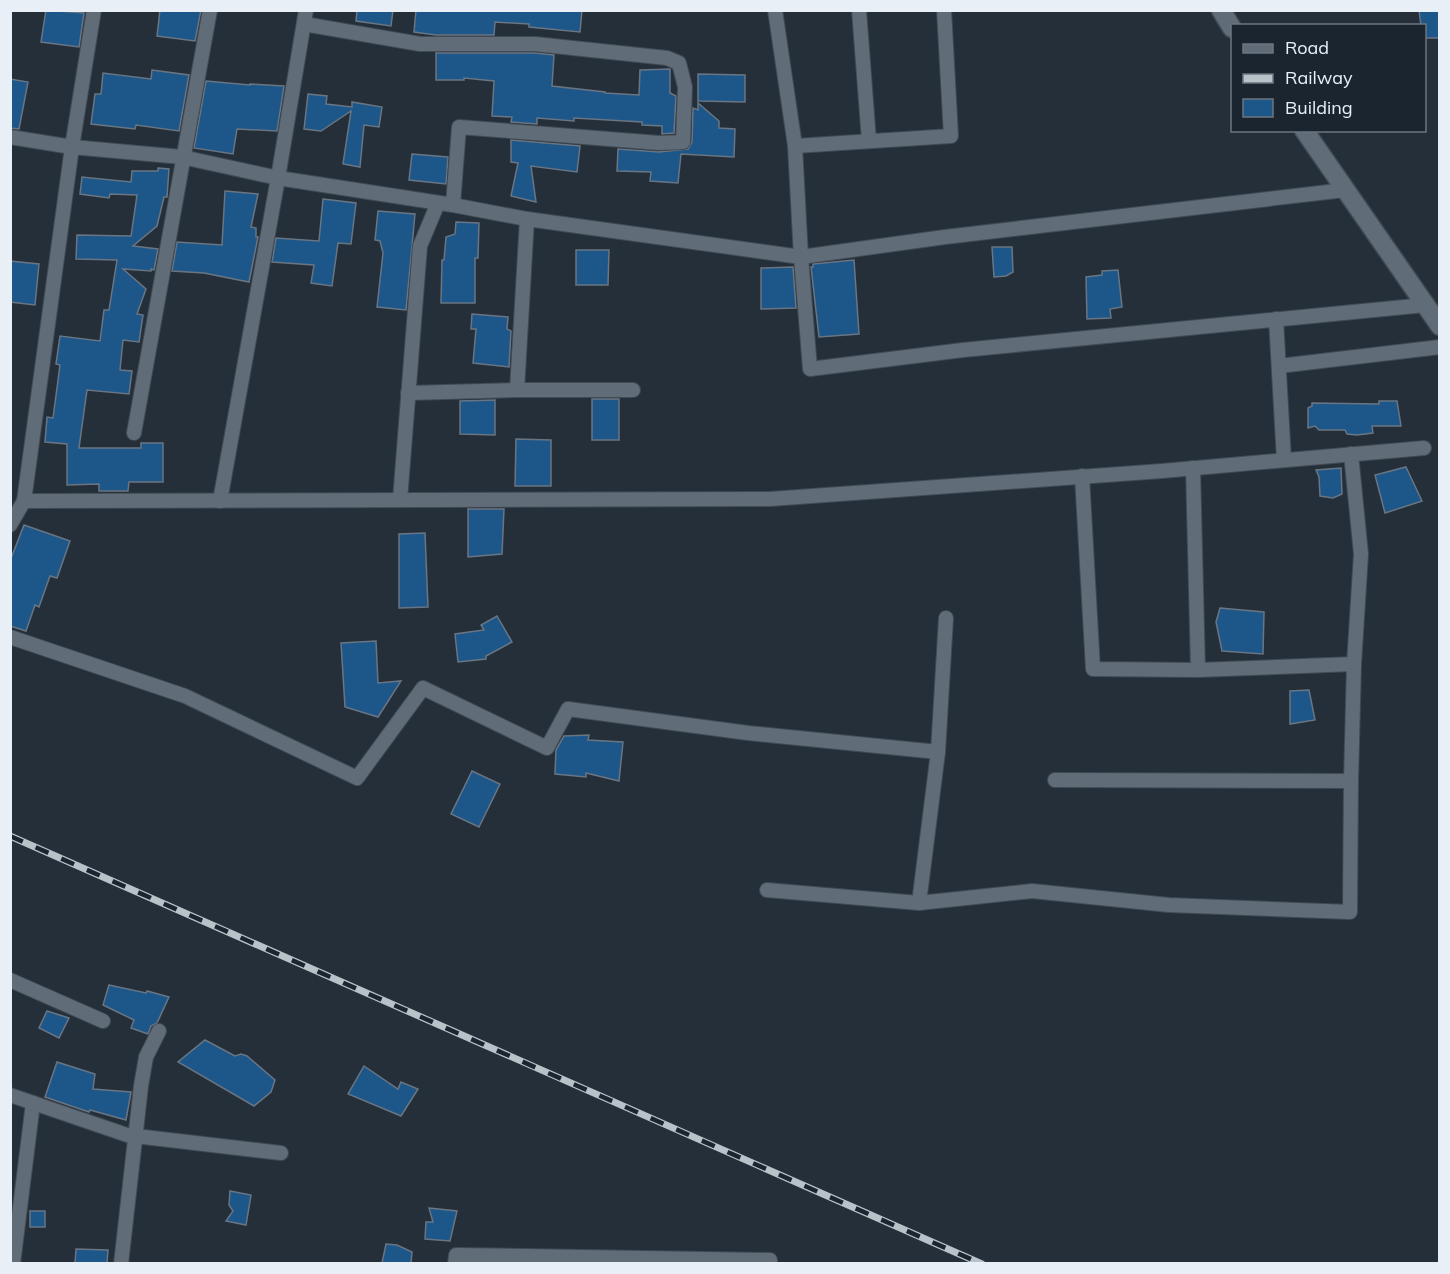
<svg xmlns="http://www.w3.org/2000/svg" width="1450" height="1274" font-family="Mulish,sans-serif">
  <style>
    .building { fill: #1d578a; stroke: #697582; stroke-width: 1.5 }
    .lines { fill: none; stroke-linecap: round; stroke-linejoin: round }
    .minor-casing { stroke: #424b54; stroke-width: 16 }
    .tertiary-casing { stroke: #424b54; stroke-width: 21 }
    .minor { stroke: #606d79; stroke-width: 14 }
    .tertiary { stroke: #606d79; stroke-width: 18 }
    .rail-casing { stroke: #b9c1c9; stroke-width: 7 }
    .rail { stroke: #1b2530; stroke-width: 4.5; stroke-dasharray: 14; stroke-linecap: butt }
  </style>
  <rect width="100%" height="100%" fill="#242f3a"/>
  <g class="building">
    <polygon points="46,10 84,13 79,47 41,42"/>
    <polygon points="160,10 201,10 195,41 157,36"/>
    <polygon points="357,10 393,10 391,26 356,21"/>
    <polygon points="416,10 582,10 580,32 529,27 529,24 495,22 494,35 436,35 414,32"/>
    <polygon points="1419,10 1440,10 1440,38 1425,38 1425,26 1421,26"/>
    <polygon points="436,53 535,53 554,55 552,86 605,92 605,93 639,95 640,70 670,69 670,93 676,96 674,133 662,134 662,126 642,125 642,122 574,118 574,121 537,118 537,124 511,122 512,117 492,116 494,81 464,78 464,80 436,80"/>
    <polygon points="152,70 189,75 179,131 136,125 135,129 91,124 95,94 101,94 103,73 151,79"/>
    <polygon points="698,74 745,75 745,102 698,101"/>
    <polygon points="10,79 28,82 19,129 10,128"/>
    <polygon points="206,81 250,85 250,84 284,86 277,131 237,129 233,154 194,148"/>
    <polygon points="308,94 327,96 326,104 352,107 352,102 382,107 379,127 364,125 360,167 343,164 351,111 321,131 304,129"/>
    <polygon points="698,103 719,121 719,128 735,129 734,157 681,154 678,183 650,181 651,172 617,171 618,149 659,152 688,149 692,142 693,108 698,110"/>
    <polygon points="511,140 580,146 577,172 531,166 536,202 511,196 518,163 511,162"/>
    <polygon points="412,154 448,157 446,184 409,180"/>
    <polygon points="158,168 169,169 167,197 164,197 157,226 133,246 158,249 154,270 151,269 151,271 123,269 146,289 137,314 143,315 139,342 123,340 120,370 132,371 129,394 87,390 79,448 141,448 141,443 163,443 163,482 129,482 128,491 99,491 99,484 67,485 67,444 45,442 47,417 53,418 60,365 56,364 60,336 100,341 104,310 109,310 117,260 76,259 77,235 131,236 137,195 110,194 109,198 80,194 82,177 131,182 132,171 158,171"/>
    <polygon points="225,191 258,194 251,227 256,228 256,237 258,237 249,282 204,273 172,271 177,242 222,245"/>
    <polygon points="323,199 356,203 351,244 338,243 332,286 311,283 314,265 272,262 276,238 319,241"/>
    <polygon points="378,211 415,214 406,310 377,307 383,253 380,241 375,240"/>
    <polygon points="456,222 479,223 478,258 475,258 475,303 441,303 442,260 444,260 446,237 455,234"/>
    <polygon points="992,247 1012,247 1013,272 1006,276 994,277"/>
    <polygon points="576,250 609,250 608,285 576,285"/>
    <polygon points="854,260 859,334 819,337 811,267 813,267 813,264"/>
    <polygon points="10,261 39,264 35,305 10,302"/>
    <polygon points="793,267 796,308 761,309 761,268"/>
    <polygon points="1118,270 1122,307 1110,309 1111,318 1087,319 1086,277 1102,275 1102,271"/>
    <polygon points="472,314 508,317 507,329 511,331 509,367 473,363 476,329 471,329"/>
    <rect x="592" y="399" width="27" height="41"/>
    <polygon points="495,400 495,435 460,434 460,401"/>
    <polygon points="1379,401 1397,401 1401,426 1372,426 1373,433 1357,435 1347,434 1345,430 1319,430 1315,426 1308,428 1308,408 1312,406 1312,403 1379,404"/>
    <polygon points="516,439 551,440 551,486 515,486"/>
    <polygon points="1406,467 1422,501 1385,513 1375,475"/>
    <polygon points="1341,468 1342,494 1333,498 1320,496 1319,477 1316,470"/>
    <polygon points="468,509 504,509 502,554 468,557"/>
    <polygon points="24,525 70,541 57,578 50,576 39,607 35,605 26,631 10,626 10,561"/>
    <polygon points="425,533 428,607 399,608 399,534"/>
    <polygon points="1220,608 1264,612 1263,654 1222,651 1216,622"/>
    <polygon points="497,616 512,642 486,656 486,659 458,662 455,634 484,630 481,625"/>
    <polygon points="376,641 378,683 401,681 378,717 345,707 341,643"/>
    <polygon points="1309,690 1315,720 1290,724 1290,691"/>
    <polygon points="589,735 588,740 623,742 619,781 586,773 586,777 555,774 556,750 564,736"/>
    <polygon points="472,771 500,784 479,827 451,814"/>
    <polygon points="109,985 146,993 147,991 169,997 157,1023 151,1026 148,1034 131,1028 134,1020 103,1005"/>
    <polygon points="47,1011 69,1018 59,1038 39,1028"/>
    <polygon points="205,1040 235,1056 241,1054 247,1056 275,1080 271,1092 254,1106 178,1062"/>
    <polygon points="57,1062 95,1074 93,1089 131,1092 126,1120 90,1110 89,1112 83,1110 45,1097"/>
    <polygon points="364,1066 398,1089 401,1082 418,1089 401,1116 348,1094"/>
    <polygon points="230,1191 251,1195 246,1225 226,1221 233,1211 229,1205"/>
    <polygon points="429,1208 457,1211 450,1241 425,1239 426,1222 433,1222"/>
    <rect x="30" y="1211" width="15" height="16"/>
    <polygon points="386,1244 397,1245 412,1252 411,1263 382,1263"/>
    <polygon points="76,1249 108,1250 107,1263 75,1263"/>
  </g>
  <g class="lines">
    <defs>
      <g id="minor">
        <polyline points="94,10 72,147 182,157 278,178 453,205 459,127 659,143 683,142 685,87 679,63 667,58 535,44 420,44 304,24"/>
        <polyline points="775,10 795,146"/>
        <polyline points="859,10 869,141"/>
        <polyline points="944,10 951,136 795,146 801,257 810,369 963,350 1425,305"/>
        <polyline points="10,137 72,147 24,501 10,525"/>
        <polyline points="453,205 527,219 801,257 945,237 1345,190"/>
        <polyline points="527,219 517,390 633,390"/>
        <polyline points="1276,319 1284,460"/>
        <polyline points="1279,366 1440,347"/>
        <polyline points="408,393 517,390"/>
        <polyline points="134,433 210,10"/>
        <polyline points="1193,468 1198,670 1354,664 1361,554 1351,454"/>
        <polyline points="1082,476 1093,669 1198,670"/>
        <polyline points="400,500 420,246 438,203"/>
        <polyline points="24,501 770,499 1162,471 1424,448"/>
        <polyline points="220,501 278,178 306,10"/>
        <polyline points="10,637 185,696 357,778 423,688 547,748 568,709 748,733 938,752 946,618"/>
        <polyline points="1055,780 1351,781 1354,664"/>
        <polyline points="767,890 919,903 1032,891 1169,905 1350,912 1351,781"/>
        <polyline points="919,903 938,752"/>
        <polyline points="10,980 103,1021"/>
        <polyline points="10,1095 127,1135 281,1153"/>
        <polyline points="13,1264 33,1103"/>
        <polyline points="121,1264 141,1086 146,1057 159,1031"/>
        <polyline points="455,1264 456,1255 770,1260 770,1264"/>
      </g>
      <g id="tertiary">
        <polyline points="1221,10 1232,28"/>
        <polyline points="1304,130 1440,326"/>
      </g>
    </defs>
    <use href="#minor" class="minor-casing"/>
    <use href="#tertiary" class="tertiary-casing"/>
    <use href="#minor" class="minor"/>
    <use href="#tertiary" class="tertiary"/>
    <defs>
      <polyline id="rail" points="10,836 982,1264"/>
    </defs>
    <use href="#rail" class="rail-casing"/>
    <use href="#rail" class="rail"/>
  </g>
  <rect width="1450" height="1274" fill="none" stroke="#e8eff6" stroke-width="24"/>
  <rect x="1231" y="24" width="195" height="108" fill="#1b2530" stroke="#6d767f" stroke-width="1.5"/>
  <rect x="1243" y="44" width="30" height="9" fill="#606d79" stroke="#6d767f" stroke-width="1.5"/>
  <text x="1285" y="54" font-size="18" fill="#e8eff6">Road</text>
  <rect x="1243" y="74" width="30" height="9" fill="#b9c1c9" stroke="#6d767f" stroke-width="1.5"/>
  <text x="1285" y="84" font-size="18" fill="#e8eff6">Railway</text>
  <rect x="1243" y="99" width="30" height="18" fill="#1d578a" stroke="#6d767f" stroke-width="1.5"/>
  <text x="1285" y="114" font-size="18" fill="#e8eff6">Building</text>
</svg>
